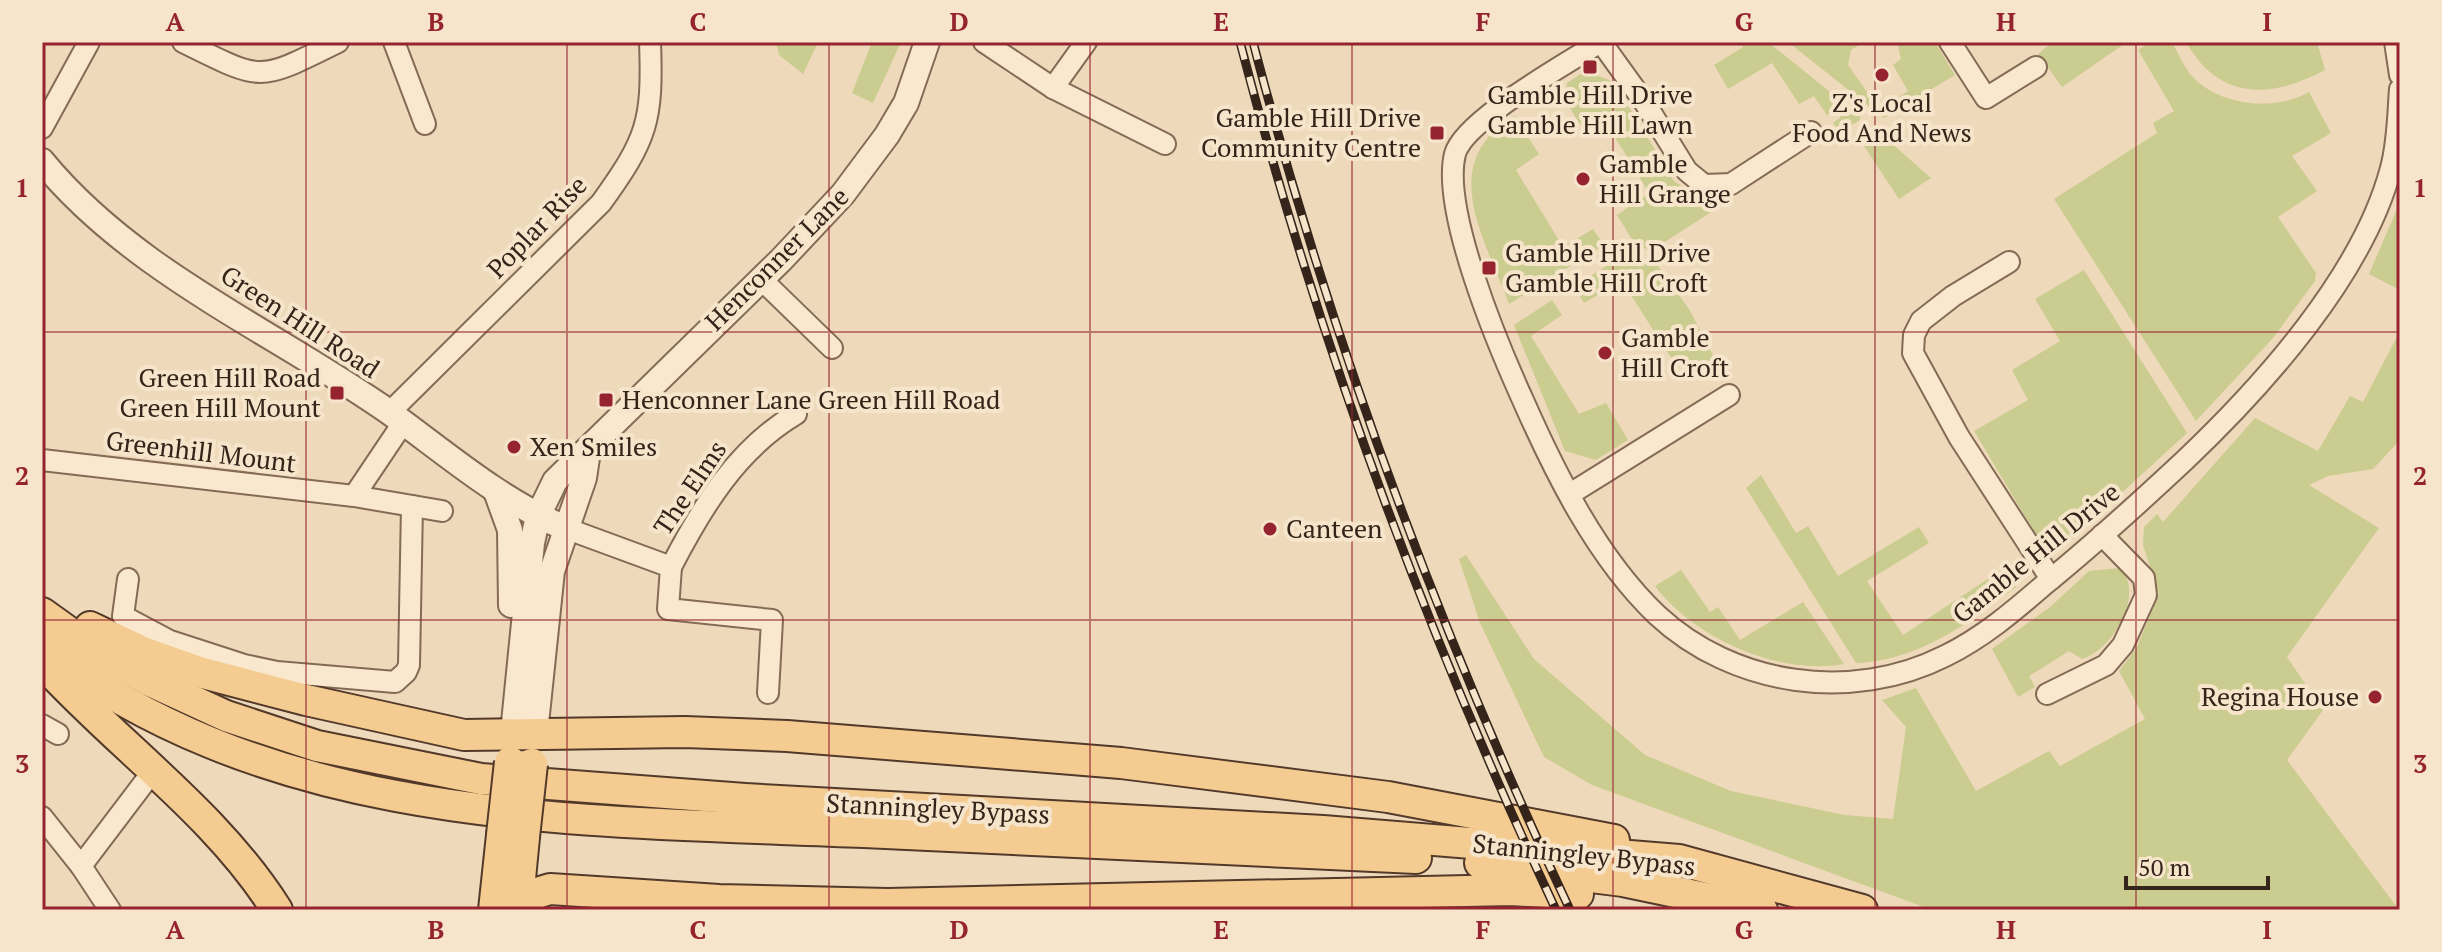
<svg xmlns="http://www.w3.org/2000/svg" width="2442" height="952" font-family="'PT Serif',serif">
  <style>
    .green { fill: #cbcc8f }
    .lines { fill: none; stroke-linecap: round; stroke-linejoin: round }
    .minor-casing { stroke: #856a55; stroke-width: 24 }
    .tertiary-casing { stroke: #856a55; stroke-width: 28 }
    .primary-casing { stroke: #52392a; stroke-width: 34 }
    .minor { stroke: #f9e8ce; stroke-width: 20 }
    .tertiary { stroke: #f9e8ce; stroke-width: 24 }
    .primary { stroke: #f4cb90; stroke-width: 30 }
    .rail-casing { stroke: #34241a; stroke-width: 9 }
    .rail { stroke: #f6e5ca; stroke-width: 6; stroke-dasharray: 18; stroke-linecap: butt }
    .primary-bridge-casing { stroke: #52392a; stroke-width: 34; stroke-linecap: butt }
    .primary-bridge { stroke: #f4cb90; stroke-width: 30 }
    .grid { fill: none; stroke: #952430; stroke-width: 2; stroke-opacity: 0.55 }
    .poi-dot { fill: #952430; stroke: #f6e5ca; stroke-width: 3 }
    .labels { text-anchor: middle; stroke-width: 8; stroke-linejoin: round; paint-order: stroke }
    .poi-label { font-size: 26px; fill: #34241a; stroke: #f6e5ca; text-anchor: start }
    .street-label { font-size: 26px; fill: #34241a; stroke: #f6e5ca }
    .neatline { fill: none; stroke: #952430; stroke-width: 3 }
    .grid-label { font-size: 26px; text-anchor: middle; font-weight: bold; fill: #952430 }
  </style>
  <rect width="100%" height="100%" fill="#eedabb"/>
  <g class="green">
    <polygon points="776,42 818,42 803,74 779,55"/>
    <polygon points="872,42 901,42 873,103 852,93"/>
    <polygon points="1741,42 1768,42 1860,116 1860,120 1840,132 1833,123 1841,117 1837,110 1827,115 1814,96 1799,104 1772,63 1728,89 1714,65 1743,47"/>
    <polygon points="1788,42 1864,42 1851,50 1848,65 1879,109 1908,91 1893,65 1901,59 1897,42 1935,42 1955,75 1884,118"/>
    <polygon points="2047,42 2127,42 2062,87 2038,54 2049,45"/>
    <path d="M2150,42H2172C2178,53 2183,65 2191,75C2218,106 2275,112 2309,92L2331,133L2292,156L2317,191L2278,217L2316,273L2315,281L2273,338L2196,421L2054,199L2157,133L2153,123L2174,111L2138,50Z"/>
    <path d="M2186,42H2317L2325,70C2271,99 2219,101 2186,42Z"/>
    <polygon points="1585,71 1614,82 1674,181 1716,209 1652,250 1636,246 1617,215 1649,193 1602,116 1582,127 1564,99 1567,83"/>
    <path d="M1514,116L1539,154L1516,170L1563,247L1593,229L1604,245L1509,304C1484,236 1436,164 1514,116Z"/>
    <polygon points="1873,127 1931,178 1899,199 1858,137"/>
    <polygon points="2400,202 2400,290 2369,274"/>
    <polygon points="1623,255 1656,263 1689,309 1716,361 1691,380 1678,359 1673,361 1622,281 1584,303 1574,287"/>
    <polygon points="2084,270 2187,433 2069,541 2038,538 1974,431 2028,400 2012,370 2060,341 2035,299"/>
    <polygon points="1552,300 1562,315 1531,336 1579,414 1606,403 1628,440 1596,460 1565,451 1514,325"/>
    <polygon points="2400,331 2400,440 2373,469 2328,476 2309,485 2379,528 2287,657 2323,710 2287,760 2399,910 1932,910 1592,785 1544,757 1480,623 1459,559 1466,555 1534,659 1645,755 1731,791 1845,815 1893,819 1906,727 1882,700 1916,688 1976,791 2049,751 2060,766 2145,719 2119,671 2136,649 2159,594 2143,545 2144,527 2157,514 2163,522 2255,418 2318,451 2350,396 2363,402"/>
    <path d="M1761,475L1796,533L1808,526L1838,576L1919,527L1929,543L1867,581L1903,635L2018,559L2016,587C1970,623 1917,661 1856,663L1746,488Z"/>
    <path d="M2119,568C2147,592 2112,651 2082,659L2069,651L2029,676L2035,687L2018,697L1992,649L2050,607L2089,571Z"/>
    <path d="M1681,570L1710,612L1718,607L1740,640L1803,602L1844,664C1779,676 1694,638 1655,586Z"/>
  </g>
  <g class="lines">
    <defs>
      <g id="minor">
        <path d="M183,42C264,82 257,82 338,42"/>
        <polyline points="394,42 425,124"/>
        <polyline points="984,42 1053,88 1165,144"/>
        <path d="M1600,42C1567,64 1464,120 1455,154C1441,210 1498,345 1522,398C1555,473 1597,558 1657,615C1733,686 1852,703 1945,656C1982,638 2014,611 2045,584C2093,545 2139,503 2184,461C2263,386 2363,275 2391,168C2398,143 2398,115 2400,89"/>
        <polyline points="1601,42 1645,103 1687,171 1704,185 1731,184 1811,132"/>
        <polyline points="1950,42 1986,98 2036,67"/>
        <polyline points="2395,42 2400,75"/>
        <polyline points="1053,88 1086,42"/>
        <polyline points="42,128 89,42"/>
        <polyline points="2009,262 1953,296 1921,321 1914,335 1913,353 1959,437 2051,579"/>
        <polyline points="761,279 832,348"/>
        <path d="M389,413L601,203C647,139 653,122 650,42"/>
        <polyline points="42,460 354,496 442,511"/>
        <polyline points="1570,494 1729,395"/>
        <polyline points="354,496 403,423"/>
        <polyline points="565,528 671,567 668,609 772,620 768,693"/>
        <path d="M671,567C702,507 737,449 796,414"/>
        <polyline points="128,579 123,616 170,641 244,665 277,672 395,682 406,672 409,665 412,506"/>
        <polyline points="2047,694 2106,665 2123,645 2146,595 2144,578 2102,535"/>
        <polyline points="42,725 58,734"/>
        <polyline points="42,817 81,866 110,910"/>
        <polyline points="81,866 153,771"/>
      </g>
      <g id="tertiary">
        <path d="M42,161C133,272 273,331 389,412C447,454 498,499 565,528"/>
        <polyline points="497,494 510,530 511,605"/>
        <polyline points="513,733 532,543 538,516 555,481 781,260 843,194 887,135 906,103 927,42"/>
        <polyline points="535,733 552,571 584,478 588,451"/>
      </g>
      <g id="primary">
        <polyline points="42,613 95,651 150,681 226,716 317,746 481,779 745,799 1323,831 1679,860 1862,910"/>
        <polyline points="90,627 145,653 199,672 306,700 464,735 685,732 787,736 1121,763 1388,797 1614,840"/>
        <path d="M42,647C280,828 579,820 864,832C1048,840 1232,848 1416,858"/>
        <path d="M42,662C118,746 216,813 277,910"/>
        <polyline points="1480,863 1623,881 1762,910"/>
        <polyline points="517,909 537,893 550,889 719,900 888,904 1511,890 1578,894"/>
        <polyline points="494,910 502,835"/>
        <polyline points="517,910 524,837"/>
      </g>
    </defs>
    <use href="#minor" class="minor-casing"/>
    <use href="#tertiary" class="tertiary-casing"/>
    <use href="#primary" class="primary-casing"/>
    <use href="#minor" class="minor"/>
    <use href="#tertiary" class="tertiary"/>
    <use href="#primary" class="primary"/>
    <defs>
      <g id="rail">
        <path d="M1240,42C1318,341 1425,631 1556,910"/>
        <path d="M1253,42C1331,341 1439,631 1570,910"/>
      </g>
    </defs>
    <use href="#rail" class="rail-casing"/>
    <use href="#rail" class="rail"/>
    <defs>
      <g id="primary-bridge">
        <polyline points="502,835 510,762"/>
        <polyline points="524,837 532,764"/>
      </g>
    </defs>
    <use href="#primary-bridge" class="primary-bridge-casing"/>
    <use href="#primary-bridge" class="primary-bridge"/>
  </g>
  <path class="grid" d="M306,42V910M567,42V910M829,42V910M1090,42V910M1352,42V910M1613,42V910M1875,42V910M2136,42V910M42,332H2400M42,620H2400"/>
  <g class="poi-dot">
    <rect x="1582" y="59" width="16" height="16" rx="4"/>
    <circle cx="1882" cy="75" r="8"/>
    <rect x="1429" y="125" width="16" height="16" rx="4"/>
    <circle cx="1583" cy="179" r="8"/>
    <rect x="1481" y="260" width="16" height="16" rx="4"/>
    <circle cx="1605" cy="353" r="8"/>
    <rect x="329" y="385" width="16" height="16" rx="4"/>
    <rect x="598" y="392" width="16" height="16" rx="4"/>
    <circle cx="514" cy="447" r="8"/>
    <circle cx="1270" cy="529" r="8"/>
    <circle cx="2375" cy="697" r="8"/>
  </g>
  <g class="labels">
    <g class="poi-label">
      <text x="1590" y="104" text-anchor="middle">Gamble Hill Drive<tspan x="1590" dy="30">Gamble Hill Lawn</tspan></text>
      <text x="1882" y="112" text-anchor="middle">Z's Local<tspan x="1882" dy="30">Food And News</tspan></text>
      <text x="1421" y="127" text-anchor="end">Gamble Hill Drive<tspan x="1421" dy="30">Community Centre</tspan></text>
      <text x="1599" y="173">Gamble<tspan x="1599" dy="30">Hill Grange</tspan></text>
      <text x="1505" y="262">Gamble Hill Drive<tspan x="1505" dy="30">Gamble Hill Croft</tspan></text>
      <text x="1621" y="347">Gamble<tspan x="1621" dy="30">Hill Croft</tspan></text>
      <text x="321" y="387" text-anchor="end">Green Hill Road<tspan x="321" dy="30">Green Hill Mount</tspan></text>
      <text x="622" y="409">Henconner Lane Green Hill Road</text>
      <text x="530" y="456">Xen Smiles</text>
      <text x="1286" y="538">Canteen</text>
      <text x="2359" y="706" text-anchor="end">Regina House</text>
    </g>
    <g class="street-label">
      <text transform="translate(537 227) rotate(-46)" y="9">Poplar Rise</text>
      <text transform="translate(777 259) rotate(-45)" y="9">Henconner Lane</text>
      <text transform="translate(300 322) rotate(33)" y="9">Green Hill Road</text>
      <text transform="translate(201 452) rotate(7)" y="9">Greenhill Mount</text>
      <text transform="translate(690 488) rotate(-56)" y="9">The Elms</text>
      <text transform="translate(2036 553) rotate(-39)" y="9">Gamble Hill Drive</text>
      <text transform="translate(938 809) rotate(3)" y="9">Stanningley Bypass</text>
      <text transform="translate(1584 855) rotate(6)" y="9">Stanningley Bypass</text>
    </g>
  </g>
  <rect width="2442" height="952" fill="none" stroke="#f6e5ca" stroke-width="88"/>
  <path d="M2126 876v12h142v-12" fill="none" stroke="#34241a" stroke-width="4"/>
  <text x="2138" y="876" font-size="24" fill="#34241a" stroke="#f6e5ca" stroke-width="6" paint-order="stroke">50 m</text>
  <rect x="44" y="44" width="2354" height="864" class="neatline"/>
  <g class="grid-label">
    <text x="175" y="31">A</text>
    <text x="436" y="31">B</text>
    <text x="698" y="31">C</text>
    <text x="959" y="31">D</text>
    <text x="1221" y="31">E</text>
    <text x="1483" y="31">F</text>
    <text x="1744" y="31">G</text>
    <text x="2006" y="31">H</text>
    <text x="2267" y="31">I</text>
    <text x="22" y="197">1</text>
    <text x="2420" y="197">1</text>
    <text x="22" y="485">2</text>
    <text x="2420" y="485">2</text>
    <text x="22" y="773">3</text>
    <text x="2420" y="773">3</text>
    <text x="175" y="939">A</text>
    <text x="436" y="939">B</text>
    <text x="698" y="939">C</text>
    <text x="959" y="939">D</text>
    <text x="1221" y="939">E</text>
    <text x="1483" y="939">F</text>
    <text x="1744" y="939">G</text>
    <text x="2006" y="939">H</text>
    <text x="2267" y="939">I</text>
  </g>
</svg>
